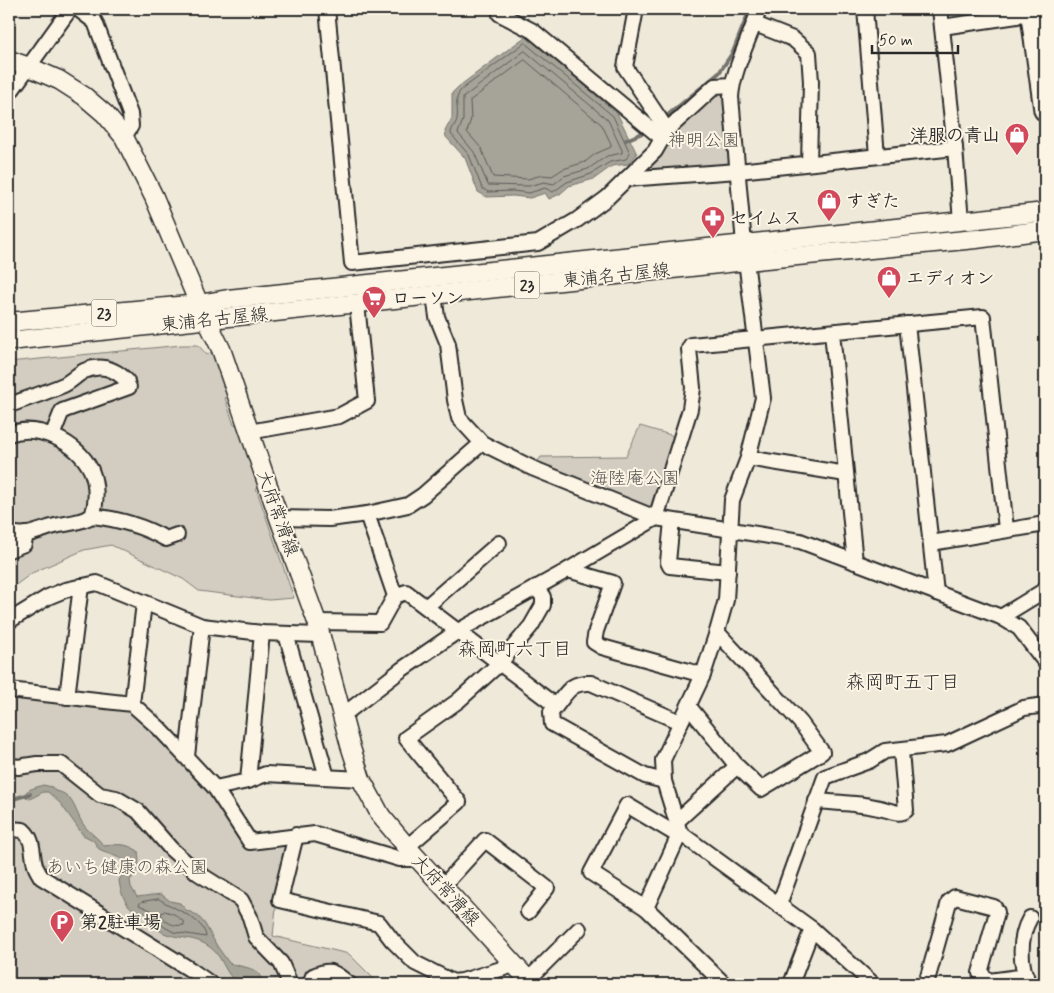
<svg xmlns="http://www.w3.org/2000/svg" width="1054" height="993" font-family="Mynerve,'Klee One',sans-serif">
  <style>
    .green { fill: #d2cdc0; stroke: #7e7c76 }
    .water { fill: #a6a399; stroke: #75736d }
    .lines { fill: none; stroke-linecap: round; stroke-linejoin: round }
    .shore { stroke: #5c5b57; stroke-width: 1 }
    .stream { stroke: #75736d; stroke-width: 4 }
    .minor-casing { stroke: #2b2b2b; stroke-width: 18 }
    .major-casing { stroke: #2b2b2b; stroke-width: 21 }
    .highway-casing { stroke: #2b2b2b; stroke-width: 25 }
    .minor { stroke: #fcf5e5; stroke-width: 14 }
    .major { stroke: #fcf5e5; stroke-width: 18 }
    .highway { stroke: #fcf5e5; stroke-width: 21 }
    .labels { text-anchor: middle; stroke-width: 4; stroke-linejoin: round; paint-order: stroke }
    .shield { fill: #fcf5e5; stroke: #6a6863; stroke-width: 1 }
    .shield-label { font-size: 16px; font-weight: bold; fill: #2b2b2b }
    .poi-label { font-size: 18px; font-weight: bold; fill: #2b2b2b; stroke: #fcf5e5; text-anchor: start }
    .park-label { font-size: 18px; fill: #555450; stroke: #fcf5e5 }
    .street-label { font-size: 18px; fill: #2b2b2b; stroke: #fcf5e5 }
    .neighbourhood-label { font-size: 19px; fill: #2b2b2b; stroke: #fcf5e5 }
  </style>
  <rect width="100%" height="100%" fill="#efe9da"/>
  <filter id="ink" filterUnits="userSpaceOnUse"><feTurbulence type="fractalNoise" baseFrequency=".02" numOctaves="2"/><feDisplacementMap in="SourceGraphic" scale="10" xChannelSelector="R" yChannelSelector="G"/><feConvolveMatrix kernelMatrix="1 2 1 2 8 2 1 2 1" color-interpolation-filters="sRGB"/></filter>
  <g filter="url(#ink)">
    <g class="green">
      <polygon points="732,85 738,171 626,179 715,86"/>
      <polygon points="182,345 198,345 207,355 213,351 230,396 225,398 234,425 237,424 261,485 256,488 294,598 269,600 199,591 183,579 111,545 84,550 32,573 9,590 9,362"/>
      <polygon points="640,426 674,436 650,508 532,468 541,457 626,456"/>
      <polygon points="9,690 132,704 159,728 250,842 296,835 279,878 273,936 349,954 379,984 9,984"/>
    </g>
    <g class="water">
      <polygon points="526,36 617,113 637,154 628,164 612,166 594,179 569,186 560,194 549,199 545,193 530,198 513,196 487,197 478,192 465,158 446,137 445,131 452,118 452,93 458,87"/>
      <path d="M43,785L52,787L55,791C76,793 75,817 87,829C93,835 99,839 104,846C118,844 126,843 138,851C140,864 139,871 130,880L131,887L137,897L161,894L170,901L180,903L186,910L197,915L205,924L217,946L229,963C242,968 262,966 262,984H238C220,969 225,953 201,942C182,934 156,941 150,915C145,913 138,912 134,910C124,904 120,890 119,880L123,874L124,860L99,849L93,840L83,835L61,804L48,792H43L30,799L26,798V792L31,789Z"/>
    </g>
    <g class="lines">
      <g class="shore">
        <path d="M525,43L613,116L630,153L626,159L610,162L591,174L567,182L553,192L545,188L529,193L513,191L488,192L482,188L469,155L451,134C451,128 456,125 457,119C459,108 453,100 461,90Z"/>
        <polygon points="525,51 608,120 622,150 622,153 607,156 588,169 564,176 554,184 544,182 529,186 488,185 474,152 458,133 463,120 463,98"/>
        <polygon points="525,60 602,125 611,144 611,147 595,154 585,162 563,169 552,176 542,175 528,179 493,177 481,148 467,132 471,119 470,101"/>
        <path d="M159,899C172,908 205,919 206,937L174,932L166,928L157,921L153,911L139,905L141,902Z"/>
        <path d="M165,911L174,914L184,922V925C175,927 164,923 161,914Z"/>
      </g>
      <g class="stream">
        <polyline points="663,119 719,73 733,52 750,9"/>
        <polyline points="626,140 647,131"/>
        <polyline points="9,798 13,799 30,794"/>
      </g>
      <defs>
        <g id="minor">
          <polyline points="78,9 95,22 130,114 131,126 124,137"/>
          <polyline points="327,9 352,263 538,243 577,220 607,198 655,151 667,130 715,86 732,85"/>
          <polyline points="500,9 500,14 533,31 663,139"/>
          <polyline points="636,9 625,67 667,130"/>
          <path d="M759,9C751,37 733,68 731,97L744,244L763,398L748,458L732,500L726,600L717,632L703,675L663,760L664,781L680,833L812,929L873,984"/>
          <polyline points="865,9 877,156"/>
          <polyline points="940,9 955,148 961,221"/>
          <polyline points="755,24 793,39 809,53 811,82 809,163"/>
          <polyline points="942,27 1017,16 1012,9"/>
          <polyline points="9,94 70,9"/>
          <polyline points="626,179 738,171 955,148"/>
          <polyline points="434,295 437,317 448,344 455,400 459,418 482,443 532,468 656,518 800,541 1001,617 1019,628 1045,662"/>
          <polyline points="907,324 936,593"/>
          <polyline points="832,332 855,562"/>
          <path d="M9,405C26,399 44,393 61,386C70,383 76,375 84,371C102,363 115,369 127,381"/>
          <polyline points="249,432 339,416 367,401 357,304"/>
          <path d="M9,434C38,423 77,442 91,470C97,484 97,502 92,516C80,523 68,523 55,526C39,530 25,539 9,532"/>
          <polyline points="52,436 62,411 129,387"/>
          <polyline points="748,458 846,474"/>
          <path d="M92,516C119,519 143,526 166,539L177,535"/>
          <polyline points="279,518 329,519 367,514 408,505 423,495 482,443"/>
          <polyline points="672,521 668,562 670,566 728,572"/>
          <polyline points="931,543 1045,524"/>
          <polyline points="9,550 24,544 26,534"/>
          <polyline points="568,570 613,583 596,631 594,642 602,647 703,675"/>
          <polyline points="395,596 406,592 556,706 551,712 552,724 645,776 664,781"/>
          <polyline points="427,606 499,543"/>
          <polyline points="1001,617 1045,590"/>
          <polyline points="9,621 48,597 65,590 97,583 202,626 262,633 320,635"/>
          <polyline points="317,622 380,623 395,596 367,514"/>
          <polyline points="286,634 327,777"/>
          <polyline points="9,690 132,704 159,728 215,788 250,842 315,834 400,859 418,859"/>
          <polyline points="67,697 81,586"/>
          <polyline points="132,704 144,603"/>
          <path d="M556,706C568,691 571,682 591,683L680,722"/>
          <polyline points="690,708 737,766 761,789 822,752 800,722 717,632"/>
          <polyline points="342,716 401,670 458,631 568,570 656,518 690,409 693,388 689,349 691,345 983,317 1006,529"/>
          <polyline points="187,756 202,626"/>
          <polyline points="9,765 18,767 37,764 61,764 100,795 116,798 138,811 171,849 198,873 241,900 250,917 256,937 281,963 288,979 288,984"/>
          <polyline points="248,781 262,633"/>
          <polyline points="215,788 248,781 266,774 361,779"/>
          <path d="M816,801C839,803 864,803 887,810C894,812 900,815 906,810L901,751"/>
          <polyline points="677,821 737,766"/>
          <path d="M9,829L23,830C35,841 31,851 35,865C36,869 39,873 41,877L191,970L211,984"/>
          <polyline points="680,833 646,908 724,984"/>
          <polyline points="296,835 280,900 379,923 392,940 415,963 453,982 462,981 514,965"/>
          <polyline points="407,847 459,802 406,738 458,701 500,663 531,626 543,605 543,597 536,587"/>
          <polyline points="443,886 485,840 547,888 528,912"/>
          <polyline points="779,905 825,777 869,761 885,751 947,744 1024,708 1045,705"/>
          <polyline points="646,908 591,873 627,805 679,836"/>
          <polyline points="528,980 579,929"/>
          <path d="M310,984L313,976C332,967 334,973 349,984"/>
          <polyline points="791,984 812,929"/>
          <polyline points="926,984 949,902 955,897 994,907 997,912 980,973 989,981 1026,976"/>
          <path d="M1029,984C1019,964 1019,937 1030,918"/>
        </g>
        <g id="major">
          <polyline points="9,60 29,67 59,80 84,96 105,114 124,137 154,197 199,304 221,349 279,518 317,622 350,745 361,779 381,816 407,847 532,984"/>
          <polyline points="9,322 199,304 228,299 1045,212"/>
          <polyline points="9,341 746,261 976,239 1045,230"/>
        </g>
        <polyline id="highway" points="1031,9 1045,110"/>
      </defs>
      <use href="#minor" class="minor-casing"/>
      <use href="#major" class="major-casing"/>
      <use href="#highway" class="highway-casing"/>
      <use href="#minor" class="minor"/>
      <use href="#major" class="major"/>
      <use href="#highway" class="highway"/>
    </g>
  </g>
  <defs>
    <symbol id="shop-pin" viewBox="-11 -11 22 30"><path d="M0 17L-7.5 6A9.5 9.5 0 1 1 7.5 6Z" fill="#d1495b" stroke="#fcf5e5"/><path d="M-5-2.5h2.3a2.7 3.5 0 0 1 5.4 0H5L5.5 6h-11ZM-1.5-2.5h3a1.5 2.3 0 0 0-3 0Z" fill="#fff"/></symbol>
    <symbol id="pharmacy-pin" viewBox="-11 -11 22 30"><path d="M0 17L-7.5 6A9.5 9.5 0 1 1 7.5 6Z" fill="#d1495b" stroke="#fcf5e5"/><path d="M-2-6h4v4h4v4h-4v4h-4v-4h-4v-4h4Z" fill="#fff"/></symbol>
    <symbol id="supermarket-pin" viewBox="-11 -11 22 30"><path d="M0 17L-7.5 6A9.5 9.5 0 1 1 7.5 6Z" fill="#d1495b" stroke="#fcf5e5"/><path d="M-6-5.5h2.5l.6 2H6L4.5 2H-2.5L-4.4-4H-6ZM-1.5 3.2a1.3 1.3 0 1 0 .1 0ZM3 3.2a1.3 1.3 0 1 0 .1 0Z" fill="#fff"/></symbol>
    <symbol id="parking-pin" viewBox="-11 -11 22 30"><path d="M0 17L-7.5 6A9.5 9.5 0 1 1 7.5 6Z" fill="#d1495b" stroke="#fcf5e5"/><path d="M-3.5-5.5H1a3.5 3.5 0 0 1 0 7H-1V5.5H-3.5ZM-1-3.4V-.6H.8a1.4 1.4 0 0 0 0-2.8Z" fill="#fff"/></symbol>
  </defs>
  <g fill-rule="evenodd">
    <use href="#shop-pin" x="1003" y="121" width="28" height="38"/>
    <use href="#shop-pin" x="815" y="187" width="28" height="38"/>
    <use href="#pharmacy-pin" x="699" y="204" width="28" height="38"/>
    <use href="#shop-pin" x="875" y="264" width="28" height="38"/>
    <use href="#supermarket-pin" x="360" y="284" width="28" height="38"/>
    <use href="#parking-pin" x="48" y="908" width="28" height="38"/>
  </g>
  <g class="labels">
    <g class="shield">
      <rect x="514.5" y="271.5" width="25" height="27" rx="4"/>
      <rect x="91.5" y="299.5" width="25" height="27" rx="4"/>
    </g>
    <g class="shield-label">
      <text x="527" y="291">23</text>
      <text x="104" y="319">23</text>
    </g>
    <g class="poi-label">
      <text x="1000" y="141" text-anchor="end">洋服の青山</text>
      <text x="846" y="207">すぎた</text>
      <text x="730" y="224">セイムス</text>
      <text x="906" y="284">エディオン</text>
      <text x="392" y="304">ローソン</text>
      <text x="80" y="928">第2駐車場</text>
    </g>
    <g class="park-label">
      <text x="704" y="146">神明公園</text>
      <text x="635" y="484">海陸庵公園</text>
      <text x="127" y="873">あいち健康の森公園</text>
    </g>
    <g class="street-label">
      <text transform="translate(616 275) rotate(-6)" y="6">東浦名古屋線</text>
      <text transform="translate(214 319) rotate(-6)" y="6">東浦名古屋線</text>
      <text transform="translate(278 513) rotate(70)" y="6">大府常滑線</text>
      <text transform="translate(446 890) rotate(47)" y="6">大府常滑線</text>
    </g>
    <g class="neighbourhood-label">
      <text x="515" y="655">森岡町六丁目</text>
      <text x="903" y="688">森岡町五丁目</text>
    </g>
  </g>
  <rect width="1054" height="993" fill="none" stroke="#fcf5e5" stroke-width="30"/>
  <rect x="15" y="15" width="1024" height="963" fill="none" stroke="#2b2b2b" stroke-width="2" filter="url(#ink)"/>
  <path d="M872 45v8h86v-8" fill="none" stroke="#2b2b2b" stroke-width="2.5"/>
  <text x="879" y="45" font-size="15" fill="#2b2b2b" stroke="#fcf5e5" stroke-width="4" paint-order="stroke">50 m</text>
</svg>
